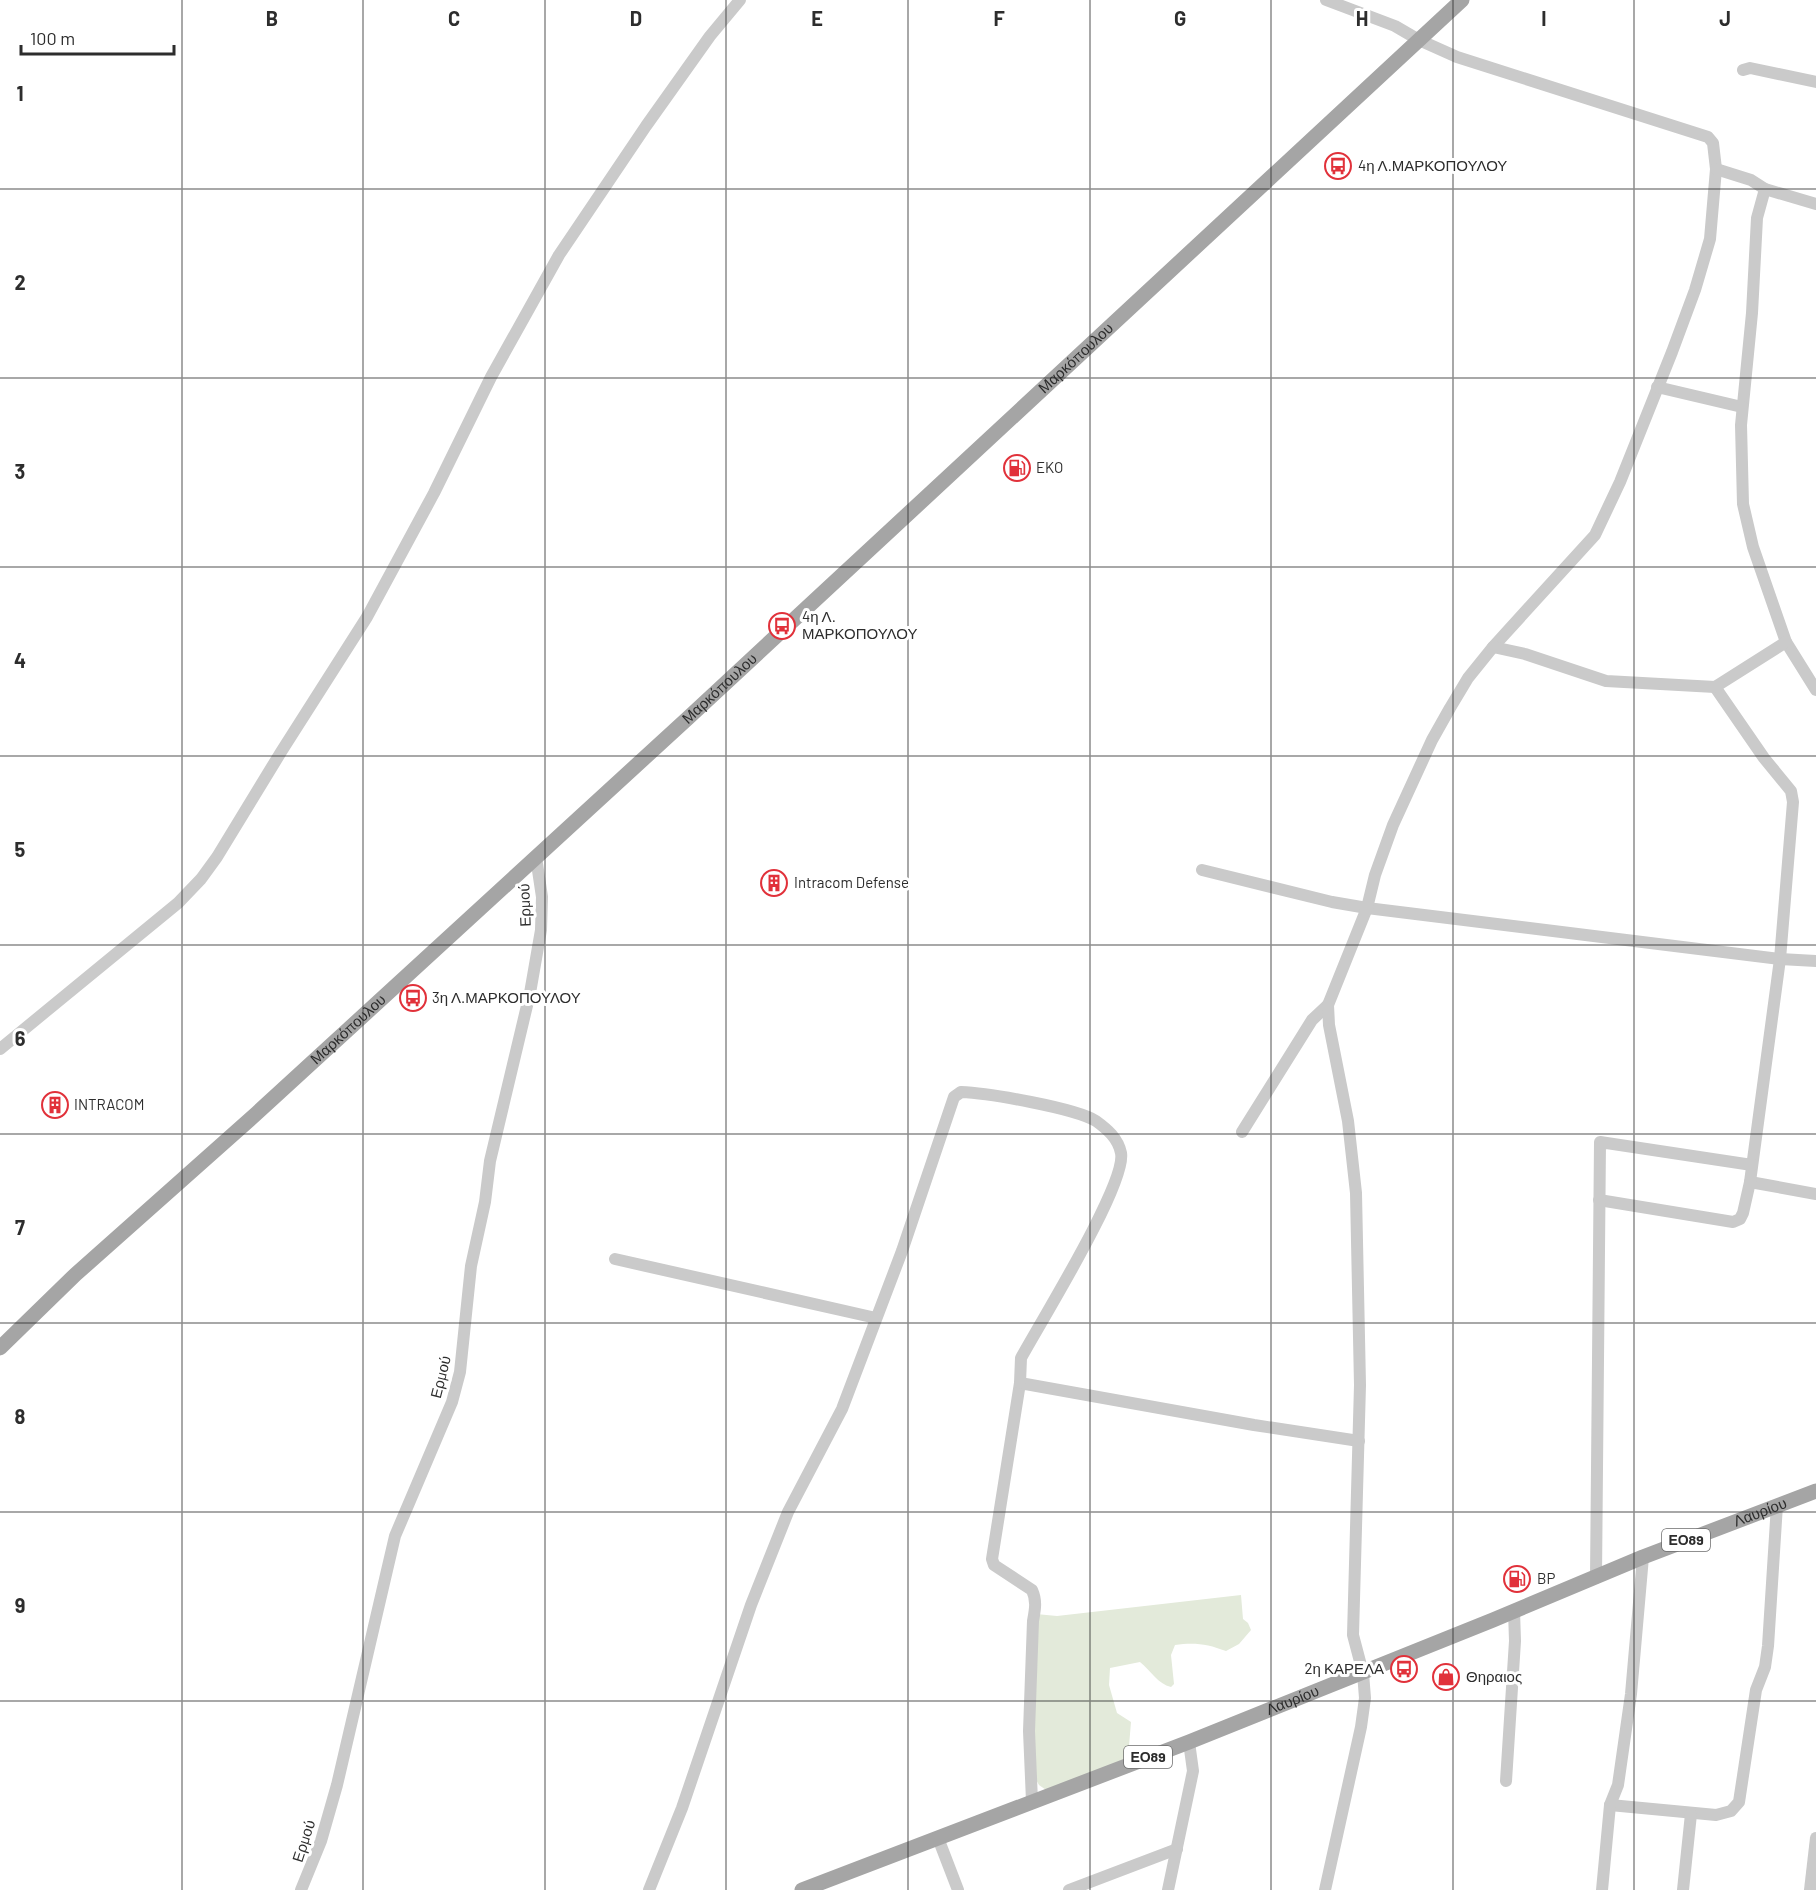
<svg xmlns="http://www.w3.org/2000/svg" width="1816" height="1890" font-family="Barlow,sans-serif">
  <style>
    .green { fill: #e3eada }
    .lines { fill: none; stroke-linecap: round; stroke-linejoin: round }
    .minor { stroke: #cacaca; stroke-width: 12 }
    .major { stroke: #a5a5a5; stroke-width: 15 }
    .grid { fill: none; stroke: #2d2d2d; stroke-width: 1.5; stroke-opacity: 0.55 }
    .labels { text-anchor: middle; stroke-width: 6; stroke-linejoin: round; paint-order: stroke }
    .shield { fill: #fff; stroke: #6c6c6c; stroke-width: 1.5 }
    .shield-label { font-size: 14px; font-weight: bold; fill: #2d2d2d }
    .poi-label { font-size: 15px; fill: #2d2d2d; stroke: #fff; text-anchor: start }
    .street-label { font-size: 15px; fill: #2d2d2d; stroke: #fff }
    .grid-label { font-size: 20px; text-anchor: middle; font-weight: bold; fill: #2d2d2d; stroke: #fff; stroke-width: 6; stroke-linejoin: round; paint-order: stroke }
  </style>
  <rect width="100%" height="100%" fill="#fff"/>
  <path class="green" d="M1241,1595L1243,1619L1248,1623L1251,1630L1239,1644L1226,1651C1208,1644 1194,1642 1175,1645L1171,1655L1174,1684L1171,1687C1158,1684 1151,1671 1140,1662L1110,1668L1109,1685L1117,1713L1131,1722L1128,1758L1049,1792L1039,1785L1032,1772L1036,1614L1057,1616Z"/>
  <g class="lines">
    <g class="minor">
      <polyline points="1326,0 1395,26 1419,40 1457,57 1708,137 1713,143 1716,169 1710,239 1695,290 1672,352 1620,482 1595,535 1493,647"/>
      <polyline points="1743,70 1750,68 1816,82"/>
      <polyline points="1716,169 1751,180 1765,189 1816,204"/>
      <polyline points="1765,189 1757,218 1752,313 1741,425 1743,504 1753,547 1786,642 1816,690"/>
      <polyline points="1657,387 1742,407"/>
      <polyline points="1202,870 1332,902 1367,908 1780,959 1816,961"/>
      <polyline points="0,1049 178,903 201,879 217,857 281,752 367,617 434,493 491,377 559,255 646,126 710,36 740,0"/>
      <polyline points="1242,1132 1312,1020 1328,1005"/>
      <polyline points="1750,1182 1816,1194"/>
      <polyline points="1599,1200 1733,1222 1740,1219 1743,1213 1750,1182 1780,959 1793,802 1791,791 1764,758 1715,687"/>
      <polyline points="615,1259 876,1318"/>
      <polyline points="1596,1578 1600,1142 1752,1165"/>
      <polyline points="1506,1781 1515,1641 1514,1611"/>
      <path d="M1032,1801L1029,1731L1033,1621C1035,1610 1037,1601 1032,1590L994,1565L992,1559L1020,1383L1254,1425L1359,1441"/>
      <polyline points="1610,1805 1716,1815 1731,1811 1739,1802 1756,1690 1765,1667 1768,1646 1777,1505"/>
      <polyline points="938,1838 958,1890"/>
      <polyline points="301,1890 321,1841 337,1785 395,1536 452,1402 460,1372 471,1266 485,1202 490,1161 530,993 541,930 542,897 536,857"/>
      <path d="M649,1890L682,1808L751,1605L788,1512L842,1409L902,1251L954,1097L961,1092C988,1093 1075,1108 1096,1121C1107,1129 1118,1138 1121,1153C1127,1183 1040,1323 1021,1358L1020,1383"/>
      <polyline points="1069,1890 1177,1849"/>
      <polyline points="1168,1890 1193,1771 1189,1742"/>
      <polyline points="1325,1890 1361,1727 1365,1698 1363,1673 1353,1635 1360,1385 1356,1193 1348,1121 1329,1025 1328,1005 1367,908 1375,875 1393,825 1432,740 1450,708 1468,678 1493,647 1525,654 1606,681 1715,687 1786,642"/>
      <polyline points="1602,1890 1610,1805 1618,1785 1631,1694 1643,1557"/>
      <polyline points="1683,1890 1691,1814"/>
      <polyline points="1810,1890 1816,1838"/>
    </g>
    <g class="major">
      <path id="s1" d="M0,1348L76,1274L257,1113L688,718L1462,0"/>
      <path id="s2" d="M802,1890L1189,1742L1493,1620L1643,1557L1816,1491"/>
    </g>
  </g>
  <path class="grid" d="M182,0V1890M363,0V1890M545,0V1890M726,0V1890M908,0V1890M1090,0V1890M1271,0V1890M1453,0V1890M1634,0V1890M0,189H1816M0,378H1816M0,567H1816M0,756H1816M0,945H1816M0,1134H1816M0,1323H1816M0,1512H1816M0,1701H1816"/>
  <defs>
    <symbol id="bus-ring" viewBox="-11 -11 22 22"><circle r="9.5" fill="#fff" stroke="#e1313a" stroke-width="1.5"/><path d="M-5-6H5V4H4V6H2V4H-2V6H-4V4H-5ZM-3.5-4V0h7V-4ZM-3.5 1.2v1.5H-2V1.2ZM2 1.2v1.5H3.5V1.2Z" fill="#e1313a"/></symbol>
    <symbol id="fuel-ring" viewBox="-11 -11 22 22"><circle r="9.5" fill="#fff" stroke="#e1313a" stroke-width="1.5"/><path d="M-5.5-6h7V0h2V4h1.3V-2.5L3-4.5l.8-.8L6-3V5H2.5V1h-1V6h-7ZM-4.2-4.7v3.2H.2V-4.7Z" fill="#e1313a"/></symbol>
    <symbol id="building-ring" viewBox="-11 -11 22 22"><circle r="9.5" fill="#fff" stroke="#e1313a" stroke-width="1.5"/><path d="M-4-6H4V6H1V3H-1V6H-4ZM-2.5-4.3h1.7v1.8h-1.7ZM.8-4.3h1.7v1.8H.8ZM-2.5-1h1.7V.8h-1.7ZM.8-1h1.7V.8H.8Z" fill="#e1313a"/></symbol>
    <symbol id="shop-ring" viewBox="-11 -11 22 22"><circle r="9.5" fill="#fff" stroke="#e1313a" stroke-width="1.5"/><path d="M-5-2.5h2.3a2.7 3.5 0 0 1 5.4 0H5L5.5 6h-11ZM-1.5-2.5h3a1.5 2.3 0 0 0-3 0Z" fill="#e1313a"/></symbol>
  </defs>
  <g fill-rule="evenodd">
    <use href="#bus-ring" x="1323" y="151" width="30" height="30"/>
    <use href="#fuel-ring" x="1002" y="453" width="30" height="30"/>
    <use href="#bus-ring" x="767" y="611" width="30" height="30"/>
    <use href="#building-ring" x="759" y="868" width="30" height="30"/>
    <use href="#bus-ring" x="398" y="983" width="30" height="30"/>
    <use href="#building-ring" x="40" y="1090" width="30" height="30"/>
    <use href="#fuel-ring" x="1502" y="1564" width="30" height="30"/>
    <use href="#bus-ring" x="1389" y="1654" width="30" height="30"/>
    <use href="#shop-ring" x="1431" y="1662" width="30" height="30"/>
  </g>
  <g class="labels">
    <g class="shield">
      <rect x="1662" y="1529" width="48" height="22" rx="4.5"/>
      <rect x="1124" y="1746" width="48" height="22" rx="4.5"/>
    </g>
    <g class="shield-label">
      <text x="1686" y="1545">ΕΟ89</text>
      <text x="1148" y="1762">ΕΟ89</text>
    </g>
    <g class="poi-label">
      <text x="1358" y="171">4η Λ.ΜΑΡΚΟΠΟΥΛΟΥ</text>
      <text x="1036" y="473">EKO</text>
      <text x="802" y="622">4η Λ.<tspan x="802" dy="17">ΜΑΡΚΟΠΟΥΛΟΥ</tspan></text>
      <text x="794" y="888">Intracom Defense</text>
      <text x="432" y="1003">3η Λ.ΜΑΡΚΟΠΟΥΛΟΥ</text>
      <text x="74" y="1110">INTRACOM</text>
      <text x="1537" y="1584">BP</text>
      <text x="1384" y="1674" text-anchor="end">2η ΚΑΡΕΛΑ</text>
      <text x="1466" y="1682">Θηραιος</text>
    </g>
    <g class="street-label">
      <text dy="5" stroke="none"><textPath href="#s1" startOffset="1462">Μαρκόπουλου</textPath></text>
      <text dy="5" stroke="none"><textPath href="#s1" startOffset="976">Μαρκόπουλου</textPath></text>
      <text transform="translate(525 905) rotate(-92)" y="5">Ερμού</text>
      <text dy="5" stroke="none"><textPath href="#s1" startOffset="472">Μαρκόπουλου</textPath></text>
      <text transform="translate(441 1377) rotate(-76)" y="5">Ερμού</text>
      <text dy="5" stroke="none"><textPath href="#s2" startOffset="1030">Λαυρίου</textPath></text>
      <text dy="5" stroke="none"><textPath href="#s2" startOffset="526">Λαυρίου</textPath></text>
      <text transform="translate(304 1841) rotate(-72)" y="5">Ερμού</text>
    </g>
  </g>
  <g class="grid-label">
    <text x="272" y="26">B</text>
    <text x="454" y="26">C</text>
    <text x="636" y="26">D</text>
    <text x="817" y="26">E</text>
    <text x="999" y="26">F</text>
    <text x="1180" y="26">G</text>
    <text x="1362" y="26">H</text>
    <text x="1544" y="26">I</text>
    <text x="1725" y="26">J</text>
    <text x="20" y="101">1</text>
    <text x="20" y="290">2</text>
    <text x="20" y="479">3</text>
    <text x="20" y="668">4</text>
    <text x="20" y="857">5</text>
    <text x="20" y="1046">6</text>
    <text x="20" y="1235">7</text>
    <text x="20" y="1424">8</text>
    <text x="20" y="1613">9</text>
  </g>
  <path d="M21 45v9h153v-9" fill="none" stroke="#2d2d2d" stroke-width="3"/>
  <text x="30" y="45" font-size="18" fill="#2d2d2d" stroke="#ffffff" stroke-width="4.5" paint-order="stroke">100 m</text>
</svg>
